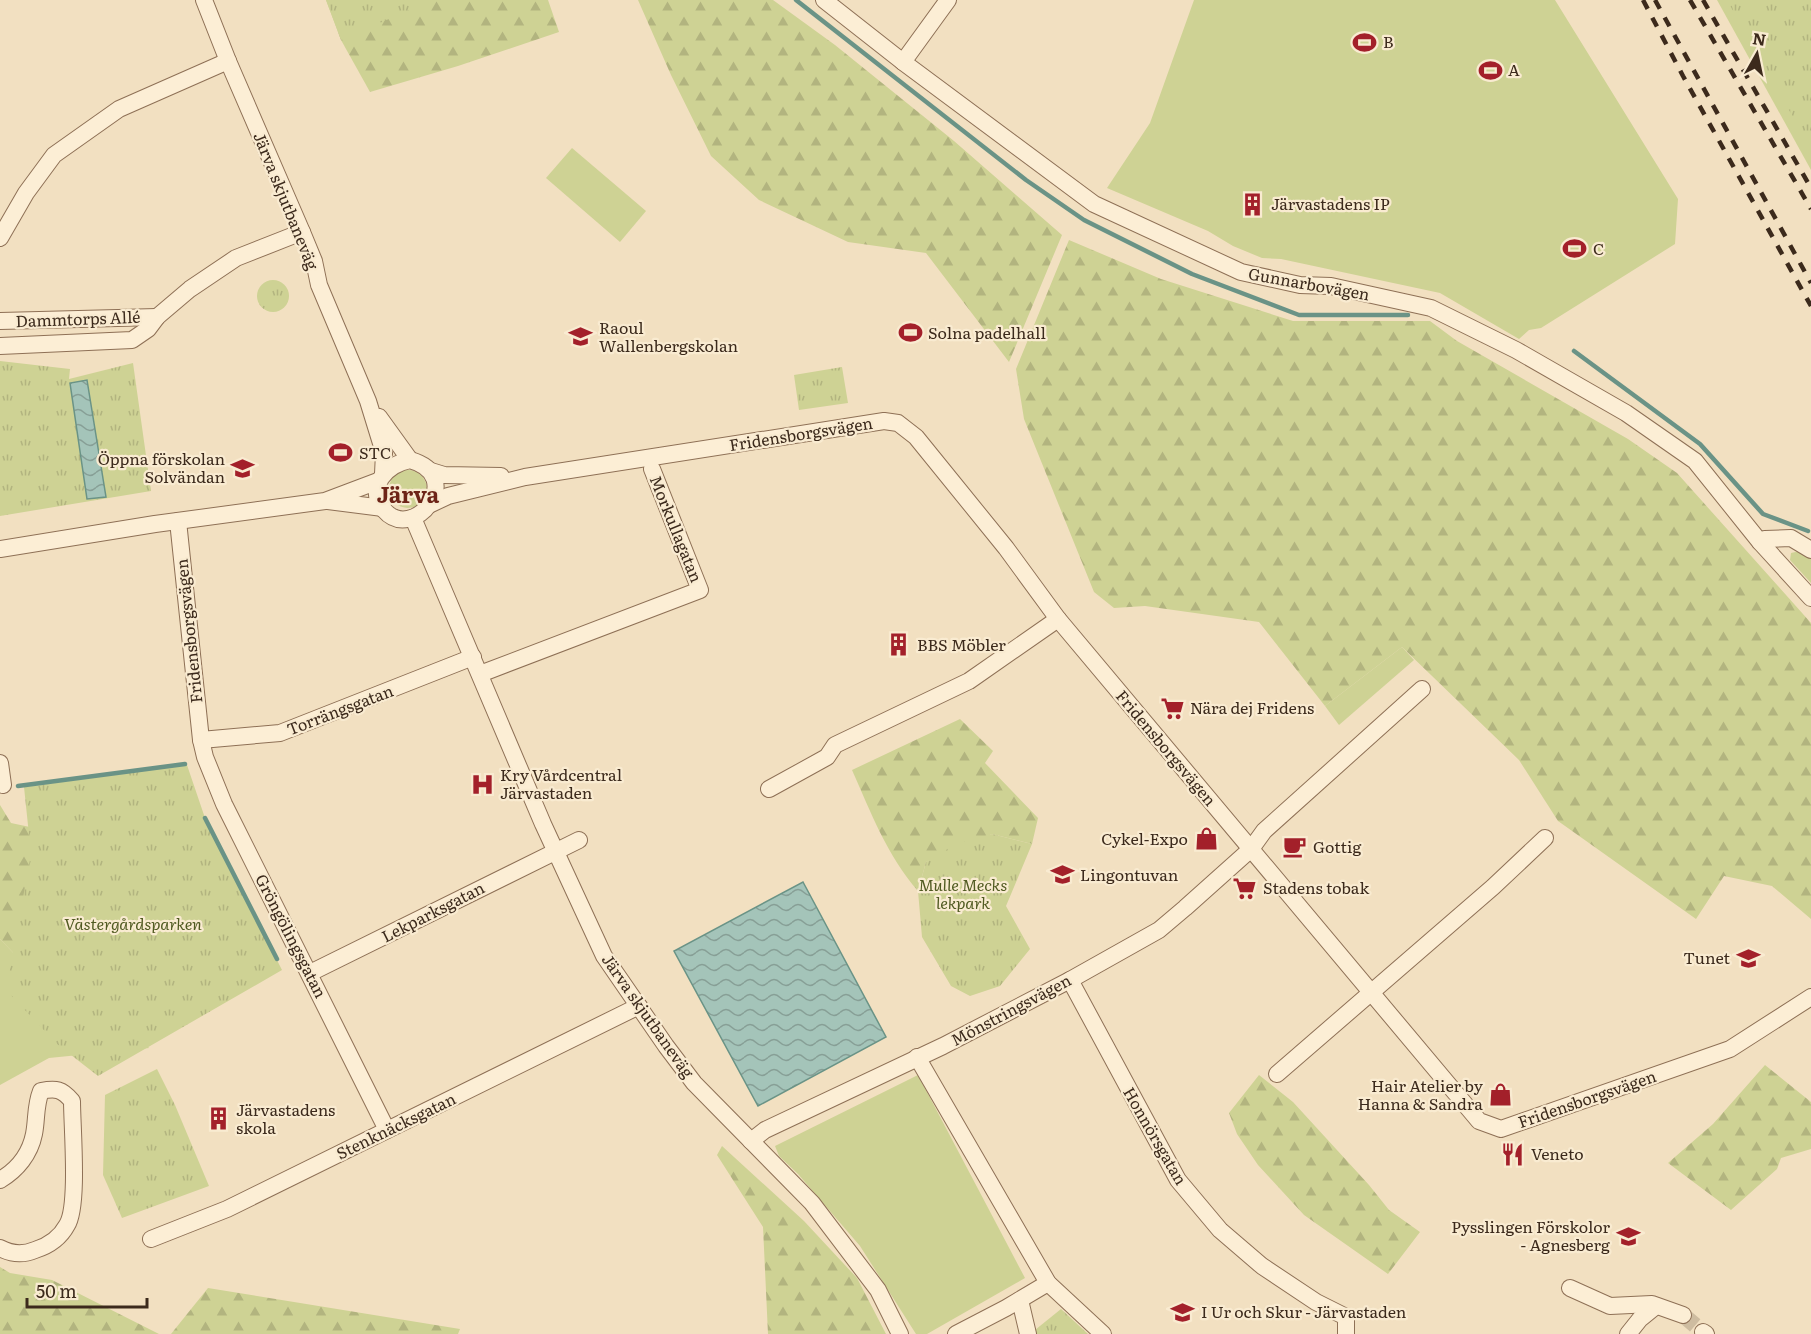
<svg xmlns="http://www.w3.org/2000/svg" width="1811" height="1334" font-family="Literata,serif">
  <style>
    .grass { fill: #ced294 }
    .forest { fill: url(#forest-firs) }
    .park { fill: url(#park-tufts); fill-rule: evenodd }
    .water { fill: url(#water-waves); stroke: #6a9386; stroke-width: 1.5 }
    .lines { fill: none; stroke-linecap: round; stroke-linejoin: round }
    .stream { stroke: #6a9386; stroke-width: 4.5 }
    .street-tunnel { stroke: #cebca0; stroke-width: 16; stroke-dasharray: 16 8; stroke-linecap: butt }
    .street-casing { stroke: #8e7056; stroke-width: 18 }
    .street { stroke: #fceed5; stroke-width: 16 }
    .rail { stroke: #3c2a1c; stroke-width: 4.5; stroke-dasharray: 10 10; stroke-linecap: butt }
    .labels { text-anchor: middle; stroke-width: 4.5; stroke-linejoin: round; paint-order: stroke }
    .poi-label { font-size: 16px; fill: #3c2a1c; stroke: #f9ebd1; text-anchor: start }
    .street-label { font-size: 16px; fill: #3c2a1c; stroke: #f9ebd1 }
    .park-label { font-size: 16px; font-style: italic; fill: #505a21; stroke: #f9ebd1 }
    .district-label { font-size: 22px; font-weight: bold; fill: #6d2417; stroke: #f9ebd1 }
  </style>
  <defs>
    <pattern id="forest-firs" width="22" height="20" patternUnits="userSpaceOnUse" patternTransform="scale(1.5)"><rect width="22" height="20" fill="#ced294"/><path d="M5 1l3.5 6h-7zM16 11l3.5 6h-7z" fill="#b2b47f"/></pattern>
    <pattern id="park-tufts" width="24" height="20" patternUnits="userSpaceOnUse" patternTransform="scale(1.5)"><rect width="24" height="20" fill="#ced294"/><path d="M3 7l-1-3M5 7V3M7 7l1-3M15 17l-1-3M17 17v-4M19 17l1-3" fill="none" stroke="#b2b47f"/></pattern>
    <pattern id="water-waves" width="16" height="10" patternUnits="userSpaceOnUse" patternTransform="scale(1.5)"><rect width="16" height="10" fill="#a4c4b9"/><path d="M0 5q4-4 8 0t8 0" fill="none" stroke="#879f96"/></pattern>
  </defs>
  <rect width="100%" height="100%" fill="#f2e0c1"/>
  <g class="grass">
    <polygon points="1194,0 1555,0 1678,199 1675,244 1541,328 1529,330 1519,339 1440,293 1281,259 1262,258 1233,246 1208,231 1107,188 1150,123"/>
    <polygon points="1717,0 1811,0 1811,170"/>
    <polygon points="572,148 646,211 620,242 546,178"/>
    <circle cx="408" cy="489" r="19"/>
    <polygon points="1800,551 1811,558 1811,583 1790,560 1791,553"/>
    <polygon points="1402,647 1414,660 1339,725 1325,706"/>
    <polygon points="0,939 23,963 129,1023 149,1048 49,1058 0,1085"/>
    <polygon points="918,1075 1025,1278 927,1334 916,1334 860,1246 798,1174 779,1156 775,1146"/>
  </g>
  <g class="forest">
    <polygon points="326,0 548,0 559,32 458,66 370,92 341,40"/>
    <polygon points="638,0 773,0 835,45 954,141 1062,235 1009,362 926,253 848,242 759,200 711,156 671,75"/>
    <polygon points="1069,240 1161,279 1293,321 1430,321 1457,341 1628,439 1677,473 1811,623 1811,919 1772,886 1724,876 1696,919 1558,821 1519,760 1402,647 1325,706 1259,622 1145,606 1114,608 1094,592 1024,419 1016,369"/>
    <path d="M960,719L993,751L985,763L1038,818L1032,844L992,834L926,862L918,891C887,855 871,813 852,770Z"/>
    <polygon points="0,805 11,823 44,830 23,963 0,939"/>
    <polygon points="1765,1065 1811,1102 1811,1149 1781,1158 1777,1169 1731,1210 1668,1163 1713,1124"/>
    <polygon points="1259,1075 1293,1102 1369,1185 1389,1210 1420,1232 1388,1274 1304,1215 1258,1165 1237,1134 1229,1113"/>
    <polygon points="722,1146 804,1221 857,1278 886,1334 768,1334 763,1227 717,1155"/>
    <polygon points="0,1267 10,1273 52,1280 159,1334 0,1334"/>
    <polygon points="208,1288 460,1329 458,1334 171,1334"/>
  </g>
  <g class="park">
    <polygon points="326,0 432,0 341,40"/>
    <polygon points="1727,0 1811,0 1811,149"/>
    <circle cx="273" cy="296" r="16"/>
    <path d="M0,361L70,369L69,379L133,363L151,491L0,516ZM87,380L106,496L88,499L70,384Z"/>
    <polygon points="842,367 848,403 799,410 794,375"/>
    <polygon points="187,765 205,818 282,970 98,1076 57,1044 6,990 31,854 24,787"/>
    <polygon points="992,834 1032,844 1006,906 1030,949 1000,986 970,996 951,986 922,937 918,891 926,862 956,844"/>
    <polygon points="157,1069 175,1105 209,1186 122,1218 103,1175 105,1095"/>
    <polygon points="1061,1309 1088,1334 1036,1334 1035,1330"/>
  </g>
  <g class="water">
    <polygon points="87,380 106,497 87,499 70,383"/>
    <polygon points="803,882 886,1037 758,1106 674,951"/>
  </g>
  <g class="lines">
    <g class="stream">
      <polyline points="796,0 1026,180 1084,220 1192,274 1299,315 1408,315"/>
      <polyline points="1574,351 1700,444 1763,514 1808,531"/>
      <polyline points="18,786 185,764"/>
      <polyline points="205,818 277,959"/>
    </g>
    <polyline class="street-tunnel" points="1683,1315 1703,1332"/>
    <defs>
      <g id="street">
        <polyline points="204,0 228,61 302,232 314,261 319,285 368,401 384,453 383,474"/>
        <polyline points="824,0 903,62 1094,204 1241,272 1300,285 1331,286 1431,308 1516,350 1626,413 1695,461 1760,542 1811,598"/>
        <polyline points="903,62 948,0"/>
        <polyline points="0,238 26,193 54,155 119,109 228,61"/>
        <polyline points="0,321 157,317"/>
        <polyline points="0,346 132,340 148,329 157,317 190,289 236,258 302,232"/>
        <polyline points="379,417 410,460"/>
        <path d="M410,460C468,476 413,544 384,510C365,487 387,464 410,460Z"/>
        <polyline points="431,471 444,475 501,476"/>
        <polyline points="328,501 383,508"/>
        <polyline points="431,504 448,496 525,477 884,421 898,423 916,437 1006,548 1058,619 1479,1121 1501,1129 1730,1049 1811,997"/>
        <polyline points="413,518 543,824 604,956 666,1046 694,1083 812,1203 878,1290 900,1334"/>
        <polyline points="178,521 201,740 205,757 224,804 387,1130"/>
        <polyline points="1760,542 1765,539 1791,538 1811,550"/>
        <polyline points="0,549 155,524 325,501 378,481"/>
        <polyline points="480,674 700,590 652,469"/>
        <polyline points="201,740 280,733 473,657"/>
        <polyline points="0,763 3,785"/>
        <polyline points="769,789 827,757 835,745 969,681 1058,619"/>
        <polyline points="310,973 579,840"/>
        <polyline points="1070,980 1178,1180 1220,1230 1262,1266 1316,1302 1346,1317 1346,1334"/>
        <polyline points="917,1057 1048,1283 1103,1334"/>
        <polyline points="1277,1074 1493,887 1545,838"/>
        <polyline points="751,1141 765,1130 943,1046 1070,980 1159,930 1185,908 1251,849 1264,831 1422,689"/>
        <path d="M0,1180C17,1170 30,1154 34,1134C37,1119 35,1106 41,1091C56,1088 62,1089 72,1101C72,1127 79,1206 67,1225C60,1238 48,1246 35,1250C23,1255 11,1254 0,1248"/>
        <polyline points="151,1239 227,1209 639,1006"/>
        <polyline points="1570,1288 1610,1306 1652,1304 1683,1315"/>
        <polyline points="1020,1300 1028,1334"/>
        <polyline points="1703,1332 1706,1334"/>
        <polyline points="956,1334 1006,1308 1048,1283"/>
        <polyline points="1628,1334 1640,1319 1656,1306"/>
      </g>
    </defs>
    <use href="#street" class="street-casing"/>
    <use href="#street" class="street"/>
    <g class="rail">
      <polyline points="1643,0 1683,76 1811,306"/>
      <polyline points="1655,0 1811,283"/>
      <polyline points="1690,0 1811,209"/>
      <polyline points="1703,0 1811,188"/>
    </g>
  </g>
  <defs>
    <symbol id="stadium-bare" viewBox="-9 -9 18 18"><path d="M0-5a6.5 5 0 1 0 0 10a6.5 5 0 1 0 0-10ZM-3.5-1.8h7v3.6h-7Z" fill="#a3202a" stroke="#f9ebd1" stroke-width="2.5" paint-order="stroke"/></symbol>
    <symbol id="building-bare" viewBox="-9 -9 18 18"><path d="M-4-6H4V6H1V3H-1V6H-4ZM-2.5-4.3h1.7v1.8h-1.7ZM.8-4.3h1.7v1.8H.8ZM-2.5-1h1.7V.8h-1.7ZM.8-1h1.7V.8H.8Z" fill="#a3202a" stroke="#f9ebd1" stroke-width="2.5" paint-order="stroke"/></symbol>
    <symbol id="school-bare" viewBox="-9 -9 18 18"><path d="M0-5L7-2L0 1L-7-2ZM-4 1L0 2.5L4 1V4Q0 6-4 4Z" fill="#a3202a" stroke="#f9ebd1" stroke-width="2.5" paint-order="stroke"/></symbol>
    <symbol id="supermarket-bare" viewBox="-9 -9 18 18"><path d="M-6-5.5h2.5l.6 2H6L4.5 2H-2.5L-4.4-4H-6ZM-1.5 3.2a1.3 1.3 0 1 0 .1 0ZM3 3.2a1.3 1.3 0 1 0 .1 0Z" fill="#a3202a" stroke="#f9ebd1" stroke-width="2.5" paint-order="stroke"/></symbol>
    <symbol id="hospital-bare" viewBox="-9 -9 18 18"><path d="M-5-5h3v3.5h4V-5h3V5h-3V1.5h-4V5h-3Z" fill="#a3202a" stroke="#f9ebd1" stroke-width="2.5" paint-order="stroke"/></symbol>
    <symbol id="shop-bare" viewBox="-9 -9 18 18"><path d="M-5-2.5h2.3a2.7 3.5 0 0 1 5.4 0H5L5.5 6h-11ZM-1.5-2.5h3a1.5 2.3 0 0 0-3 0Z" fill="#a3202a" stroke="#f9ebd1" stroke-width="2.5" paint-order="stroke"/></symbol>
    <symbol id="cafe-bare" viewBox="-9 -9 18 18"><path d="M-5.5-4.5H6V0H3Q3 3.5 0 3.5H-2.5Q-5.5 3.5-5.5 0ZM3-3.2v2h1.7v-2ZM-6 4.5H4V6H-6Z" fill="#a3202a" stroke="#f9ebd1" stroke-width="2.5" paint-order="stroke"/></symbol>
    <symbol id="restaurant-bare" viewBox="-9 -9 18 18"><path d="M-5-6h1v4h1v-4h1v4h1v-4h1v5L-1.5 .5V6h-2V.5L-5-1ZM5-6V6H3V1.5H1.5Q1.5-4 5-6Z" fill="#a3202a" stroke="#f9ebd1" stroke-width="2.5" paint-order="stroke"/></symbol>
  </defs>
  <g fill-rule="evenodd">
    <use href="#stadium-bare" x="1348" y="26" width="33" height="33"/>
    <use href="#stadium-bare" x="1474" y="54" width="33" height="33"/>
    <use href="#building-bare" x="1236" y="188" width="33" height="33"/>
    <use href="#stadium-bare" x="1558" y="232" width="33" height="33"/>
    <use href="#stadium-bare" x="894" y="316" width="33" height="33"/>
    <use href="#school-bare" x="564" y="320" width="33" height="33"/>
    <use href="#stadium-bare" x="324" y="436" width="33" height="33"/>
    <use href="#school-bare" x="226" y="452" width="33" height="33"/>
    <use href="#building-bare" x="882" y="628" width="33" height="33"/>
    <use href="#supermarket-bare" x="1156" y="692" width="33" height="33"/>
    <use href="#hospital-bare" x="466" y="768" width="33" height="33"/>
    <use href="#shop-bare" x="1190" y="822" width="33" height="33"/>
    <use href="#cafe-bare" x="1278" y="830" width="33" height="33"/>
    <use href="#school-bare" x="1046" y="858" width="33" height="33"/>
    <use href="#supermarket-bare" x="1228" y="872" width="33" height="33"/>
    <use href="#school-bare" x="1732" y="942" width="33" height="33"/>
    <use href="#shop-bare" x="1484" y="1078" width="33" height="33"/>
    <use href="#building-bare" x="202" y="1102" width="33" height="33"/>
    <use href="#restaurant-bare" x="1496" y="1138" width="33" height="33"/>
    <use href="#school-bare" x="1612" y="1220" width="33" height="33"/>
    <use href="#school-bare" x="1166" y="1296" width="33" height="33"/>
  </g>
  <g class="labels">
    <g class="poi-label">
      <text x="1383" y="48">B</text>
      <text x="1508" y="76">A</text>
      <text x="1271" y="210">Järvastadens IP</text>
      <text x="1593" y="255">C</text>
      <text x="599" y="334">Raoul<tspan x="599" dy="18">Wallenbergskolan</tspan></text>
      <text x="928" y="339">Solna padelhall</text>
      <text x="359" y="459">STC</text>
      <text x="225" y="465" text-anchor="end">Öppna förskolan<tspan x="225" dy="18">Solvändan</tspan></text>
      <text x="917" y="651">BBS Möbler</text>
      <text x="1190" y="714">Nära dej Fridens</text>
      <text x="500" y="781">Kry Vårdcentral<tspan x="500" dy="18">Järvastaden</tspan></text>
      <text x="1188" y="845" text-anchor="end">Cykel-Expo</text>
      <text x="1313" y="853">Gottig</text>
      <text x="1080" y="881">Lingontuvan</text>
      <text x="1263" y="894">Stadens tobak</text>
      <text x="1730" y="964" text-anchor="end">Tunet</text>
      <text x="1483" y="1092" text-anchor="end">Hair Atelier by<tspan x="1483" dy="18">Hanna &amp; Sandra</tspan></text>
      <text x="236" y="1116">Järvastadens<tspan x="236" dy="18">skola</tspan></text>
      <text x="1531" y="1160">Veneto</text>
      <text x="1610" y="1233" text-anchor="end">Pysslingen Förskolor<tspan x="1610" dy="18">- Agnesberg</tspan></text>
      <text x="1201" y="1318">I Ur och Skur - Järvastaden</text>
    </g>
    <g class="street-label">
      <text transform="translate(286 201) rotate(68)" y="6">Järva skjutbaneväg</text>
      <text transform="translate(1309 284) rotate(10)" y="6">Gunnarbovägen</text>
      <text transform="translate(78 319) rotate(-2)" y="6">Dammtorps Allé</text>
      <text transform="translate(801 434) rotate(-9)" y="6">Fridensborgsvägen</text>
      <text transform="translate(676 529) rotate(68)" y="6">Morkullagatan</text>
      <text transform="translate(189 631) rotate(-96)" y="6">Fridensborgsvägen</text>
      <text transform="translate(340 710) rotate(-21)" y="6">Torrängsgatan</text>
      <text transform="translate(1166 748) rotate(50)" y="6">Fridensborgsvägen</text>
      <text transform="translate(433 912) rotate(-27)" y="6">Lekparksgatan</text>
      <text transform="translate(291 936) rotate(63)" y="6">Gröngölingsgatan</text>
      <text transform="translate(1011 1010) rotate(-28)" y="6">Mönstringsvägen</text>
      <text transform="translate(648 1016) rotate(55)" y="6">Järva skjutbaneväg</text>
      <text transform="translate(1587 1099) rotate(-19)" y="6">Fridensborgsvägen</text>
      <text transform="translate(396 1126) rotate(-26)" y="6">Stenknäcksgatan</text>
      <text transform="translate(1155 1136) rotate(60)" y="6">Honnörsgatan</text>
    </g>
    <g class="park-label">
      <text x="963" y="891">Mulle Mecks<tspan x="963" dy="18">lekpark</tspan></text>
      <text x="133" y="930">Västergårdsparken</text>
    </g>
    <g class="district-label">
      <text x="408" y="503">Järva</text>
    </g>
  </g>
  <g transform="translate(1757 54) rotate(9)" stroke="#f9ebd1" stroke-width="4.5" paint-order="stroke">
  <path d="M0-4.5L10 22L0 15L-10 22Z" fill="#3c2a1c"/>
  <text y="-9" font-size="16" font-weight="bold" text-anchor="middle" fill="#3c2a1c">N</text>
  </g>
  <path d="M27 1298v9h120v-9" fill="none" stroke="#3c2a1c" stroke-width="3"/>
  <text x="36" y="1298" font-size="18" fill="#3c2a1c" stroke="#f9ebd1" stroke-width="4.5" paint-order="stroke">50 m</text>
</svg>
